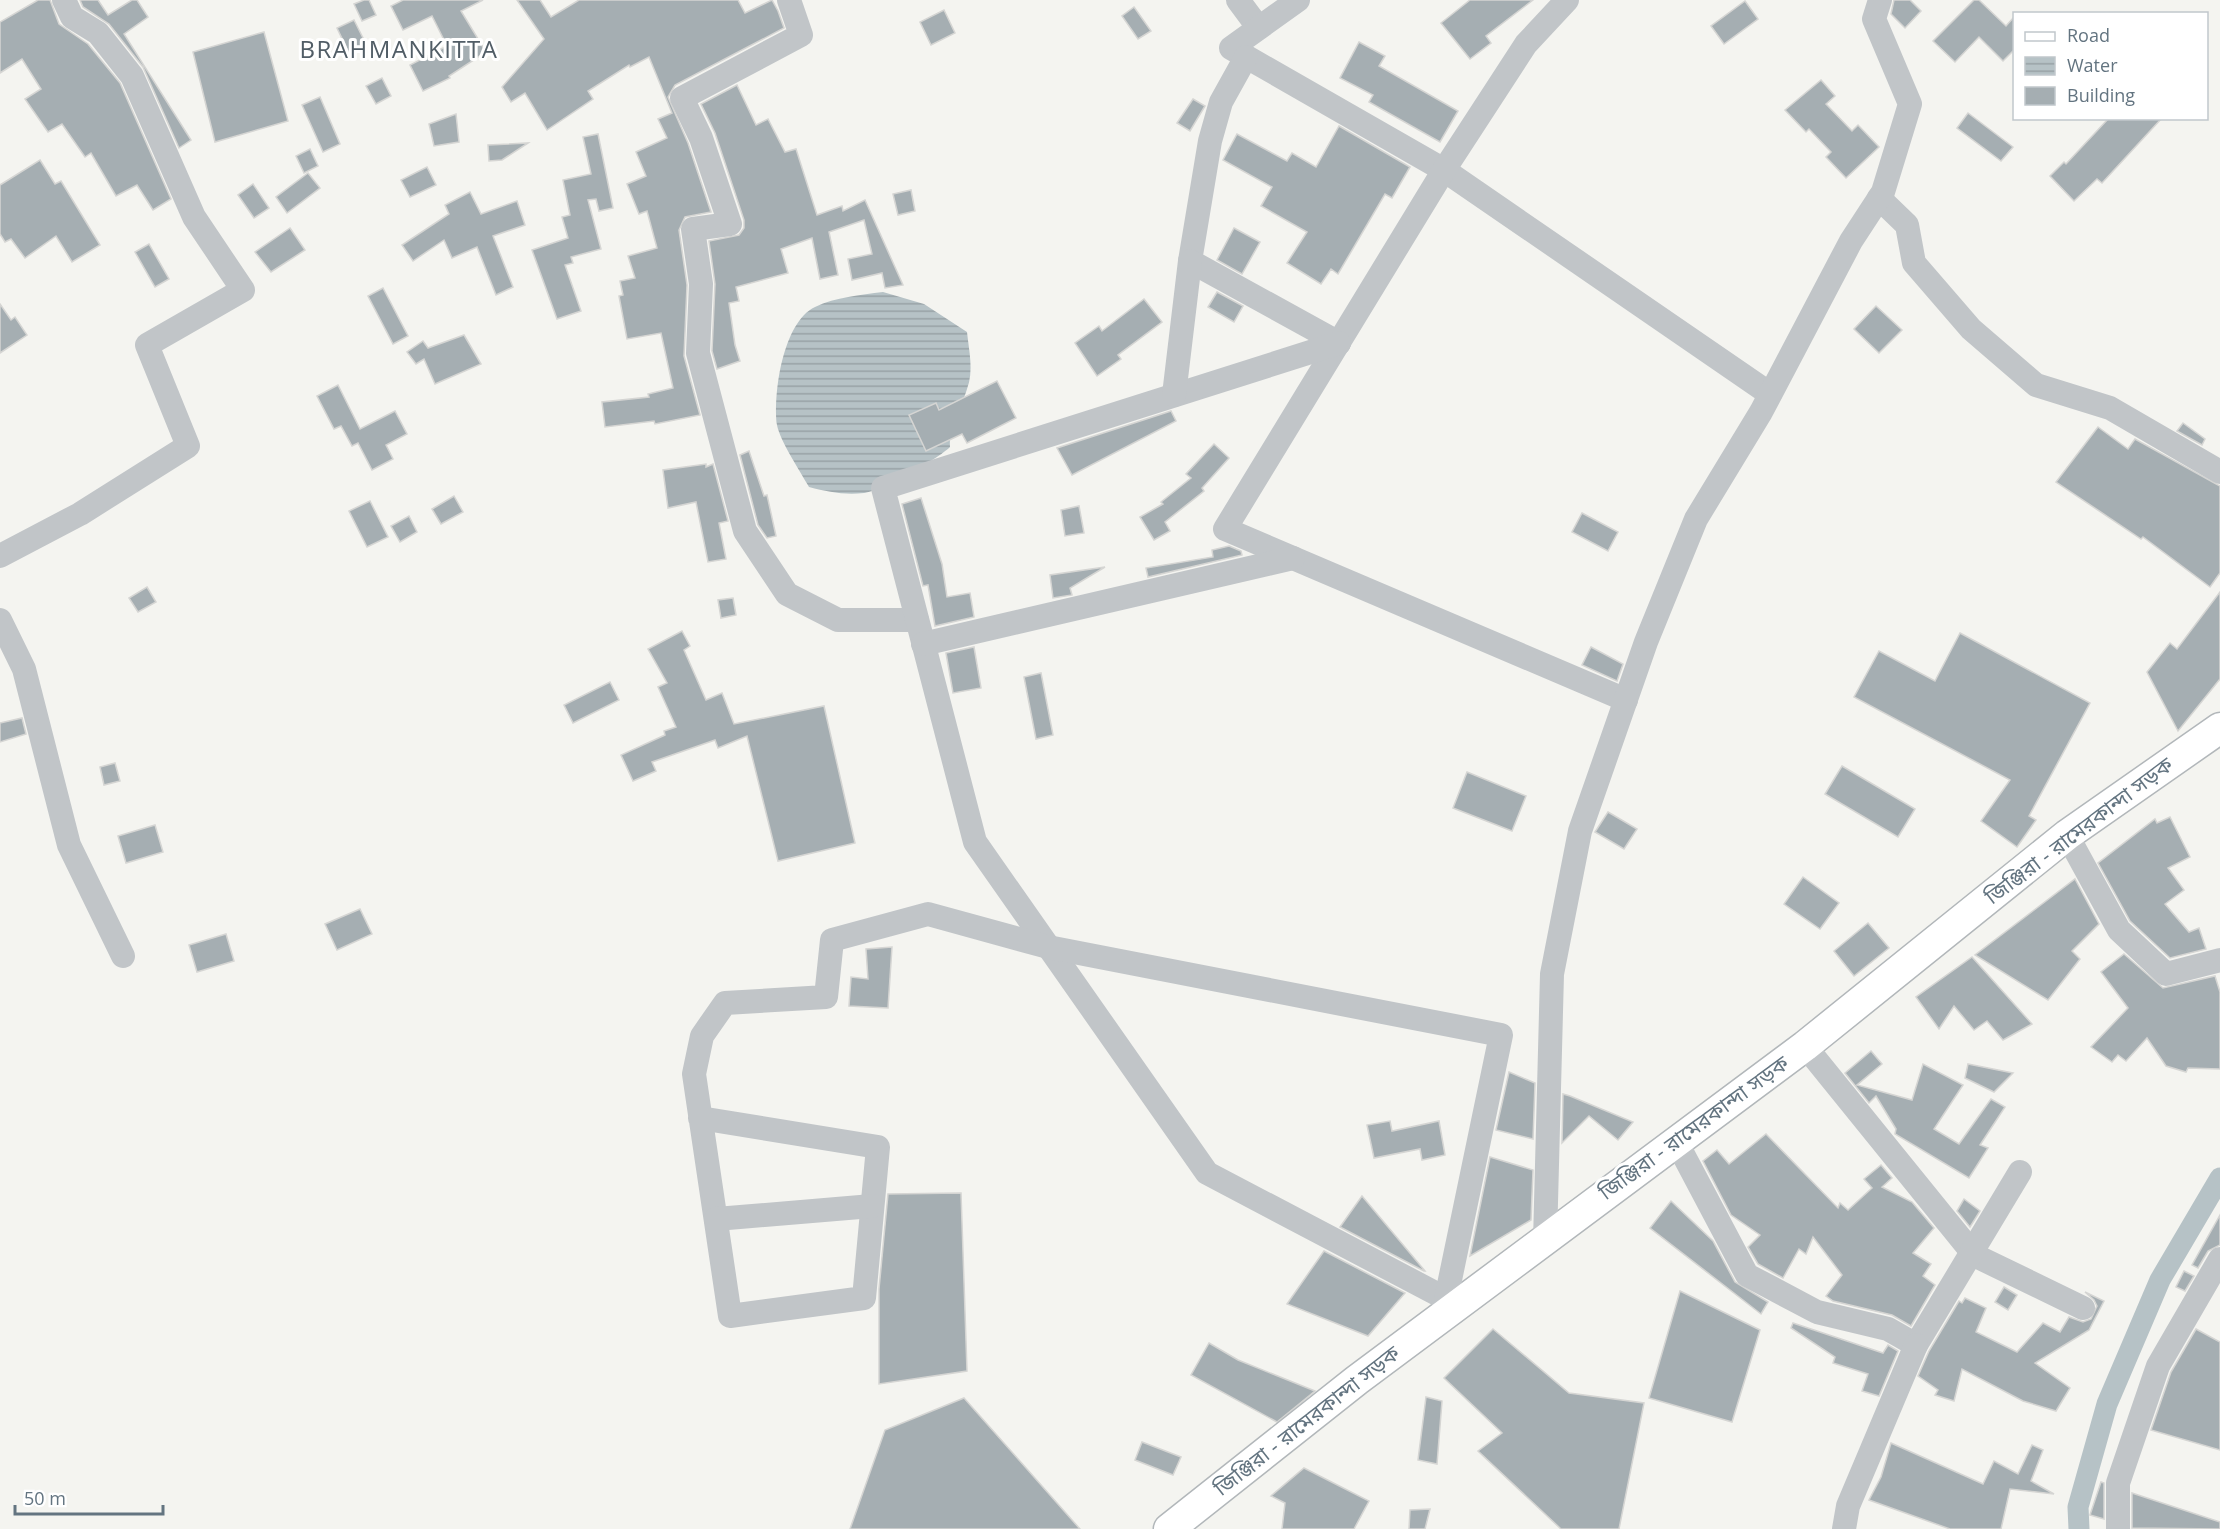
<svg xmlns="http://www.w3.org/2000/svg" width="2220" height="1529" font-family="'Open Sans','Noto Sans Bengali',sans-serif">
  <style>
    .water { fill: url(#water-rules) }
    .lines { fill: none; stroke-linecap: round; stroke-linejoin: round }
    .canal { stroke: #b6c2c6; stroke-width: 21 }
    .building { fill: #a5aeb2; stroke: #d5d5d3; stroke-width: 1.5 }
    .major-casing { stroke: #b2b7ba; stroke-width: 33 }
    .minor { stroke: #c1c5c8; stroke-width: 24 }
    .major { stroke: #fff; stroke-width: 30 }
    .labels { text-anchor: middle; stroke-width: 6; stroke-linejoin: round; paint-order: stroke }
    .street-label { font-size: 21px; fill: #637480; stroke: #fff }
    .quarter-label { font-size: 24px; letter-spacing: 1.5px; fill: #515d66; stroke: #fff }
  </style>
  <defs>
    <pattern id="water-rules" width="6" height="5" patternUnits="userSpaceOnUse" patternTransform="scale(1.5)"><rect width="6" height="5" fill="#b6c2c6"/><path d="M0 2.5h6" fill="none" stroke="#98a2a6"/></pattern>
  </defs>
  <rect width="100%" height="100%" fill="#f4f4f0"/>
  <path class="water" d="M883,292L924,304L967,332C969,351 974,371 967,389C961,409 949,425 950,447C938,459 881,491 864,493C844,495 828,492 809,487C800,471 780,441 777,425C773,393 783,322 815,307C836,297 860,295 883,292Z"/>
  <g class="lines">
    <polyline class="canal" points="2079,1529 2078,1507 2107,1404 2160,1280 2220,1178"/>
  </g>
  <g class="building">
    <polygon points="38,0 50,0 59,24 88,44 120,83 171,199 153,210 137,185 116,196 91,153 85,157 62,124 48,132 25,99 41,89 22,59 0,73 0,22"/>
    <polygon points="80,0 98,0 108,15 132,0 137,0 148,17 124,34 191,140 179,148 143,67 109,24 83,7"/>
    <polygon points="364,0 369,0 376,15 362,21 354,4"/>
    <polygon points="403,0 483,0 461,11 486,52 449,76 450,78 423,91 410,65 447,46 432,16 403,30 391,6"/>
    <polygon points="517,0 540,0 551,17 579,0 738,0 745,13 772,0 778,11 784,28 675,85 668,97 688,143 711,212 685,217 679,230 687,285 684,356 700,415 655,424 654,421 605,427 602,402 649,397 648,394 673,388 661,333 627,339 619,296 623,295 620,281 635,278 628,256 657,248 647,211 639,214 627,184 646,176 636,152 667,138 658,119 672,113 649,57 630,67 629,65 588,91 593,99 547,130 525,93 511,102 502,87 544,39"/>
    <polygon points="1470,0 1533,0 1486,36 1491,43 1470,59 1441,23"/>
    <polygon points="1894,0 1910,0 1921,11 1905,28 1891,14"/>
    <polygon points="1974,0 1979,0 2006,26 2014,17 2014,50 2003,61 1979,37 1955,62 1933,41"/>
    <polygon points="1745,1 1758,19 1724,44 1711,26"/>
    <polygon points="1134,7 1151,31 1138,39 1122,16"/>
    <polygon points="944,10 955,33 931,45 920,22"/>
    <polygon points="354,20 366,44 349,53 337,28"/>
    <polygon points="264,32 288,121 215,142 193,52"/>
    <polygon points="1359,42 1385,56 1379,66 1458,111 1440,142 1369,102 1373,95 1340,78"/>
    <polygon points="382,78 391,96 376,104 366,86"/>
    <polygon points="1821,80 1835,96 1826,104 1852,131 1858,125 1879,147 1846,178 1826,157 1831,152 1809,129 1806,132 1785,110"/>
    <polygon points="737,85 756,125 768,119 785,152 796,149 817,215 842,206 843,211 865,200 903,285 885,288 882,273 852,280 848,259 872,254 864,220 829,232 838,275 820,279 812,238 781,249 788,273 736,287 739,301 729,303 735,345 740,361 717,369 712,351 715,284 709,241 739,235 744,228 744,220 715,133 701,104"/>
    <polygon points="320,97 340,144 323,152 302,105"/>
    <polygon points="1193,99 1205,106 1190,131 1177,123"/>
    <polygon points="1968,113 2013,147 2001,161 1957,128"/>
    <polygon points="456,114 459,142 434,146 429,124"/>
    <polygon points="2109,118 2162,118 2102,183 2097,179 2074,201 2050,176 2064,162 2066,164"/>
    <polygon points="1339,126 1410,167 1392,198 1385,194 1338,274 1331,269 1321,284 1287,263 1307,232 1261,206 1272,187 1223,160 1237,134 1287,161 1292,153 1316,167"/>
    <polygon points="598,134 613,208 599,211 596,199 588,200 601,249 571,257 573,263 565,265 581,311 557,319 532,250 568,238 562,217 570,215 563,180 591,174 583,137"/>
    <polygon points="528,143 502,160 489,161 488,145"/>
    <polygon points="310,149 318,166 304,173 296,156"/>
    <polygon points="40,160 55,184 61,181 100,245 72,262 56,236 25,258 11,239 5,242 0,234 0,185"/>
    <polygon points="427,167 436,185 410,197 401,180"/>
    <polygon points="308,173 320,188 287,213 276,197"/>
    <polygon points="253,184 269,208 254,218 238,195"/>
    <polygon points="911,190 915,211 898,215 893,194"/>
    <polygon points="470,192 481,214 517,201 525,225 493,236 513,287 496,295 477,247 452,258 444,240 413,261 402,245 449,214 445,205"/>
    <polygon points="290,228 305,250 271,272 255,252"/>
    <polygon points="1234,228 1260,242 1242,274 1217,260"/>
    <polygon points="149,244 169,279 155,287 135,252"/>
    <polygon points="383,288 408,336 393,344 368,296"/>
    <polygon points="1217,292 1243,306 1234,322 1208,307"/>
    <polygon points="1144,299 1162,322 1118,355 1121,359 1097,376 1075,343 1099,326 1102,331"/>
    <polygon points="0,304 11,320 15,317 27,335 0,353"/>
    <polygon points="1876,306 1902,330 1879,353 1854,329"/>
    <polygon points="464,335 481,364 435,384 424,359 416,364 407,352 423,341 428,348"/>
    <polygon points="997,381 1016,418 967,443 962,434 926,451 909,415 936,403 939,410"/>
    <polygon points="338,385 360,429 395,411 407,434 386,445 393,459 372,470 358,443 352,446 341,426 334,429 317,396"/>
    <polygon points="1171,411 1176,421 1072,475 1057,448"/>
    <polygon points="2183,423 2205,439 2202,445 2177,431"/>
    <polygon points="2098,427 2128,449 2135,439 2220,486 2220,573 2210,587 2143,537 2141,539 2056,482"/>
    <polygon points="1214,444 1229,458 1202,488 1204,491 1165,522 1170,531 1154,540 1140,517 1163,504 1161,502 1191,478 1186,474"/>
    <polygon points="749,451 764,496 767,495 776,536 767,538 758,525 740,455"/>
    <polygon points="706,464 706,467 713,464 728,521 719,523 726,559 708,562 696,502 668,508 663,470"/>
    <polygon points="454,496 463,512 441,524 432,509"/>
    <polygon points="921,498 942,564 947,597 970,593 974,617 935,626 928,585 923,586 902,504"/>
    <polygon points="370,501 388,537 367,547 349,511"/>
    <polygon points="1079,506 1084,533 1065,536 1061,510"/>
    <polygon points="1582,513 1618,532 1608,551 1572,532"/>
    <polygon points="409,516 417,532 400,542 391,526"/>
    <polygon points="1229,546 1241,551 1242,555 1148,577 1146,568 1213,557 1212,550"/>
    <polygon points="1105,567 1070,588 1072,595 1053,598 1050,575"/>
    <polygon points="147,587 156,602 138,612 129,598"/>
    <polygon points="2220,592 2220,679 2178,731 2147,672 2170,643 2177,649"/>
    <polygon points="733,598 736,615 721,618 718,600"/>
    <polygon points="682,631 690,646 684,650 706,700 722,693 734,724 824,706 855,843 778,861 747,736 718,748 715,740 652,762 656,771 633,781 621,755 665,735 664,731 676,727 658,687 667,683 648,649"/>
    <polygon points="1960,633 2090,703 2029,816 2036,820 2017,847 1981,821 2010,780 1854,697 1879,651 1935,681"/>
    <polygon points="974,647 981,688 953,693 946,653"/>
    <polygon points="1591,647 1623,664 1617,681 1582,665"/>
    <polygon points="1041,673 1053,735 1036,739 1024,677"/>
    <polygon points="610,682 619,700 573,723 564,705"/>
    <polygon points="22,718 26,734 0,742 0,723"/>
    <polygon points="115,763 120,781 104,785 100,767"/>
    <polygon points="1842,766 1915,809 1898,837 1825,794"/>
    <polygon points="1467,772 1526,796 1512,831 1453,808"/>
    <polygon points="1608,812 1637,829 1624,849 1595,832"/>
    <polygon points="2170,817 2190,857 2168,868 2184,890 2165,904 2189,932 2199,928 2206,949 2170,958 2130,921 2098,863 2155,819 2157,823"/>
    <polygon points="155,825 163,852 126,863 118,836"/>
    <polygon points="1803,877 1839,903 1820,929 1784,904"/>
    <polygon points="2075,879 2099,924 2072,951 2080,959 2048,1000 1975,955"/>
    <polygon points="360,909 372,934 337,950 325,924"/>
    <polygon points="1868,923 1889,948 1854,976 1834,951"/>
    <polygon points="226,934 234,961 197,972 189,945"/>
    <polygon points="892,947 888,1008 849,1006 851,977 868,979 866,949"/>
    <polygon points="2124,954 2163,988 2215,976 2220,992 2220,1069 2188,1068 2186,1072 2166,1066 2147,1038 2126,1061 2118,1055 2112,1062 2091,1047 2128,1008 2101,972"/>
    <polygon points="1972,957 2032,1024 2003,1040 1987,1021 1974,1030 1954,1006 1939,1029 1916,997"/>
    <polygon points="1871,1051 1882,1064 1857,1085 1912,1100 1923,1064 1963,1085 1934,1129 1959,1144 1991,1099 2005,1107 1980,1145 1988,1148 1969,1178 1895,1134 1896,1129 1876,1096 1869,1103 1845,1073"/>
    <polygon points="1968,1064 2013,1073 1994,1092 1965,1078"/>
    <polygon points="1509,1072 1535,1083 1533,1139 1496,1130"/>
    <polygon points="1563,1094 1570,1096 1633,1122 1618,1140 1589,1116 1562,1143"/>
    <polygon points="1390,1121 1392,1131 1439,1121 1445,1155 1422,1160 1420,1149 1374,1158 1367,1125"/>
    <polygon points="1766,1134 1838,1208 1840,1203 1848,1210 1872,1188 1864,1179 1881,1165 1892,1178 1882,1187 1912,1202 1934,1228 1913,1253 1931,1264 1923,1276 1935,1285 1911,1326 1892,1315 1833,1301 1826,1296 1842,1275 1813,1237 1806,1254 1799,1249 1783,1278 1758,1264 1748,1247 1760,1235 1731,1215 1703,1161 1717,1150 1729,1164"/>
    <polygon points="1490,1157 1533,1170 1531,1220 1470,1256"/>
    <polygon points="961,1193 967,1371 879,1384 879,1289 888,1194"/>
    <polygon points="1362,1196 1425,1271 1424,1271 1340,1227"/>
    <polygon points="1964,1199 1980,1211 1970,1227 1957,1211"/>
    <polygon points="1671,1201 1713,1241 1735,1282 1768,1302 1761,1314 1650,1228"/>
    <polygon points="2220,1215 2220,1245 2208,1251 2198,1268 2192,1265"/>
    <polygon points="1324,1251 1405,1293 1368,1336 1287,1304"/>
    <polygon points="2184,1271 2194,1276 2185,1291 2176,1287"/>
    <polygon points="2004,1287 2017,1295 2008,1310 1995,1302"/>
    <polygon points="1680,1291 1760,1330 1732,1422 1649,1398"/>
    <polygon points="2085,1292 2104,1301 2089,1330 2035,1363 2070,1388 2056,1411 2023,1401 1962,1369 1954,1401 1935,1395 1938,1390 1918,1376 1929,1351 1959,1301 1962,1303 1965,1298 1986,1308 1976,1332 2017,1352 2043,1323 2060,1332 2069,1317 2083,1322 2091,1319 2097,1306 2094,1300"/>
    <polygon points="1793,1323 1883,1353 1888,1345 1898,1351 1879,1396 1862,1391 1868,1374 1833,1363 1835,1357 1791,1328"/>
    <polygon points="1493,1329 1569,1393 1644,1403 1619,1529 1561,1529 1478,1451 1502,1433 1444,1378"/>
    <polygon points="2196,1329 2220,1342 2220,1450 2151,1430 2171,1372"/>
    <polygon points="1209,1343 1238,1360 1315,1391 1277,1422 1191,1375"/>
    <polygon points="1426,1397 1442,1401 1437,1464 1418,1460"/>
    <polygon points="964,1398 1080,1529 850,1529 885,1430"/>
    <polygon points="1142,1442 1181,1457 1173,1475 1135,1460"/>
    <polygon points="1891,1443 1983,1484 1994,1461 2018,1474 2032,1445 2043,1450 2031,1481 2054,1494 2010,1489 2001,1529 1950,1529 1869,1500 1881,1477"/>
    <polygon points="1304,1468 1369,1501 1354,1529 1282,1529 1285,1503 1271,1496"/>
    <polygon points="2101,1482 2104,1483 2104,1519 2090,1515"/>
    <polygon points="2132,1493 2220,1522 2220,1529 2132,1528"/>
    <polygon points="1430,1509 1425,1529 1409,1529 1410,1510"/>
  </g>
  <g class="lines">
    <defs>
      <polyline id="major" points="1169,1529 1357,1380 1805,1046 2067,835 2220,728"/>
    </defs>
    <use href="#major" class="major-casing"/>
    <g class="minor">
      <polyline points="789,0 801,35 682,98 701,138 730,224 693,229 701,284 698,353 745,531 787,594 838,620 917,620"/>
      <polyline points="1238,0 1258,27"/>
      <polyline points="1298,0 1231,48 1444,170 1770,394"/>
      <polyline points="1567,0 1526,44 1444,170 1225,529 1626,700"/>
      <polyline points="1246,57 1221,102 1210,141 1190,261 1339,343"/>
      <polyline points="1879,198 1907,225 1914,263 1971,329 2036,385 2110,408 2220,472"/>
      <polyline points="1339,343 883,488 975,842 1207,1173 1458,1305"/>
      <polyline points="1174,395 1190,261"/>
      <polyline points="0,556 80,514 188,446 147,345 243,290 194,217 132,76 98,33 72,17 64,0"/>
      <polyline points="0,620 24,669 69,845 123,956"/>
      <polyline points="923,644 1293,558"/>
      <polyline points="2067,835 2119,930 2166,974 2220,960"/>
      <polyline points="1805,1046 1971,1251 1980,1258 2083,1308"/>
      <polyline points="700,1118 878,1147 864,1298 730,1316 694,1074 702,1036 725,1003 826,997 832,940 928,914 1048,947 1501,1035 1446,1299"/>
      <polyline points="1676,1141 1747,1275 1817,1312 1888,1329 1916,1345 2020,1172"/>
      <polyline points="716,1219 872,1206"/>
      <polyline points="1545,1241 1552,974 1580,831 1646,642 1696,519 1761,412 1851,241 1883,192 1910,104 1874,19 1880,0"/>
      <polyline points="1844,1529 1848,1506 1916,1345"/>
      <polyline points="2118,1529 2118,1483 2158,1366 2220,1259"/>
    </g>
    <use href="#major" class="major"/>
  </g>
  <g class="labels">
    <g class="street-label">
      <text transform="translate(2079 831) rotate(-37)" y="7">জিঞ্জিরা - রামেরকান্দা সড়ক</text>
      <text transform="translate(1694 1128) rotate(-36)" y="7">জিঞ্জিরা - রামেরকান্দা সড়ক</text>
      <text transform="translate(1307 1421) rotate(-38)" y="7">জিঞ্জিরা - রামেরকান্দা সড়ক</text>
    </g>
    <g class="quarter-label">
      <text x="399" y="58">BRAHMANKITTA</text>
    </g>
  </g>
  <rect x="2013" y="12" width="195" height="108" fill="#ffffff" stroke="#c1c7cc" stroke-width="1.5"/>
  <rect x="2025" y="32" width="30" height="9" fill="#ffffff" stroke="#c1c7cc" stroke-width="1.5"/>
  <text x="2067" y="42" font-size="18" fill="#637480">Road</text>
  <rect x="2025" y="57" width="30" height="18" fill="url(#water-rules)" stroke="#c1c7cc" stroke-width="1.5"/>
  <text x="2067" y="72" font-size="18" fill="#637480">Water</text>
  <rect x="2025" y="87" width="30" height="18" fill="#a5aeb2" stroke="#c1c7cc" stroke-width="1.5"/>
  <text x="2067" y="102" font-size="18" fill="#637480">Building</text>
  <path d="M15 1505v9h148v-9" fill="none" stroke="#637480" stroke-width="3"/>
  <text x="24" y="1505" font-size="18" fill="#637480" stroke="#ffffff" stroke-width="4.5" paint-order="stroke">50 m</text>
</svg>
